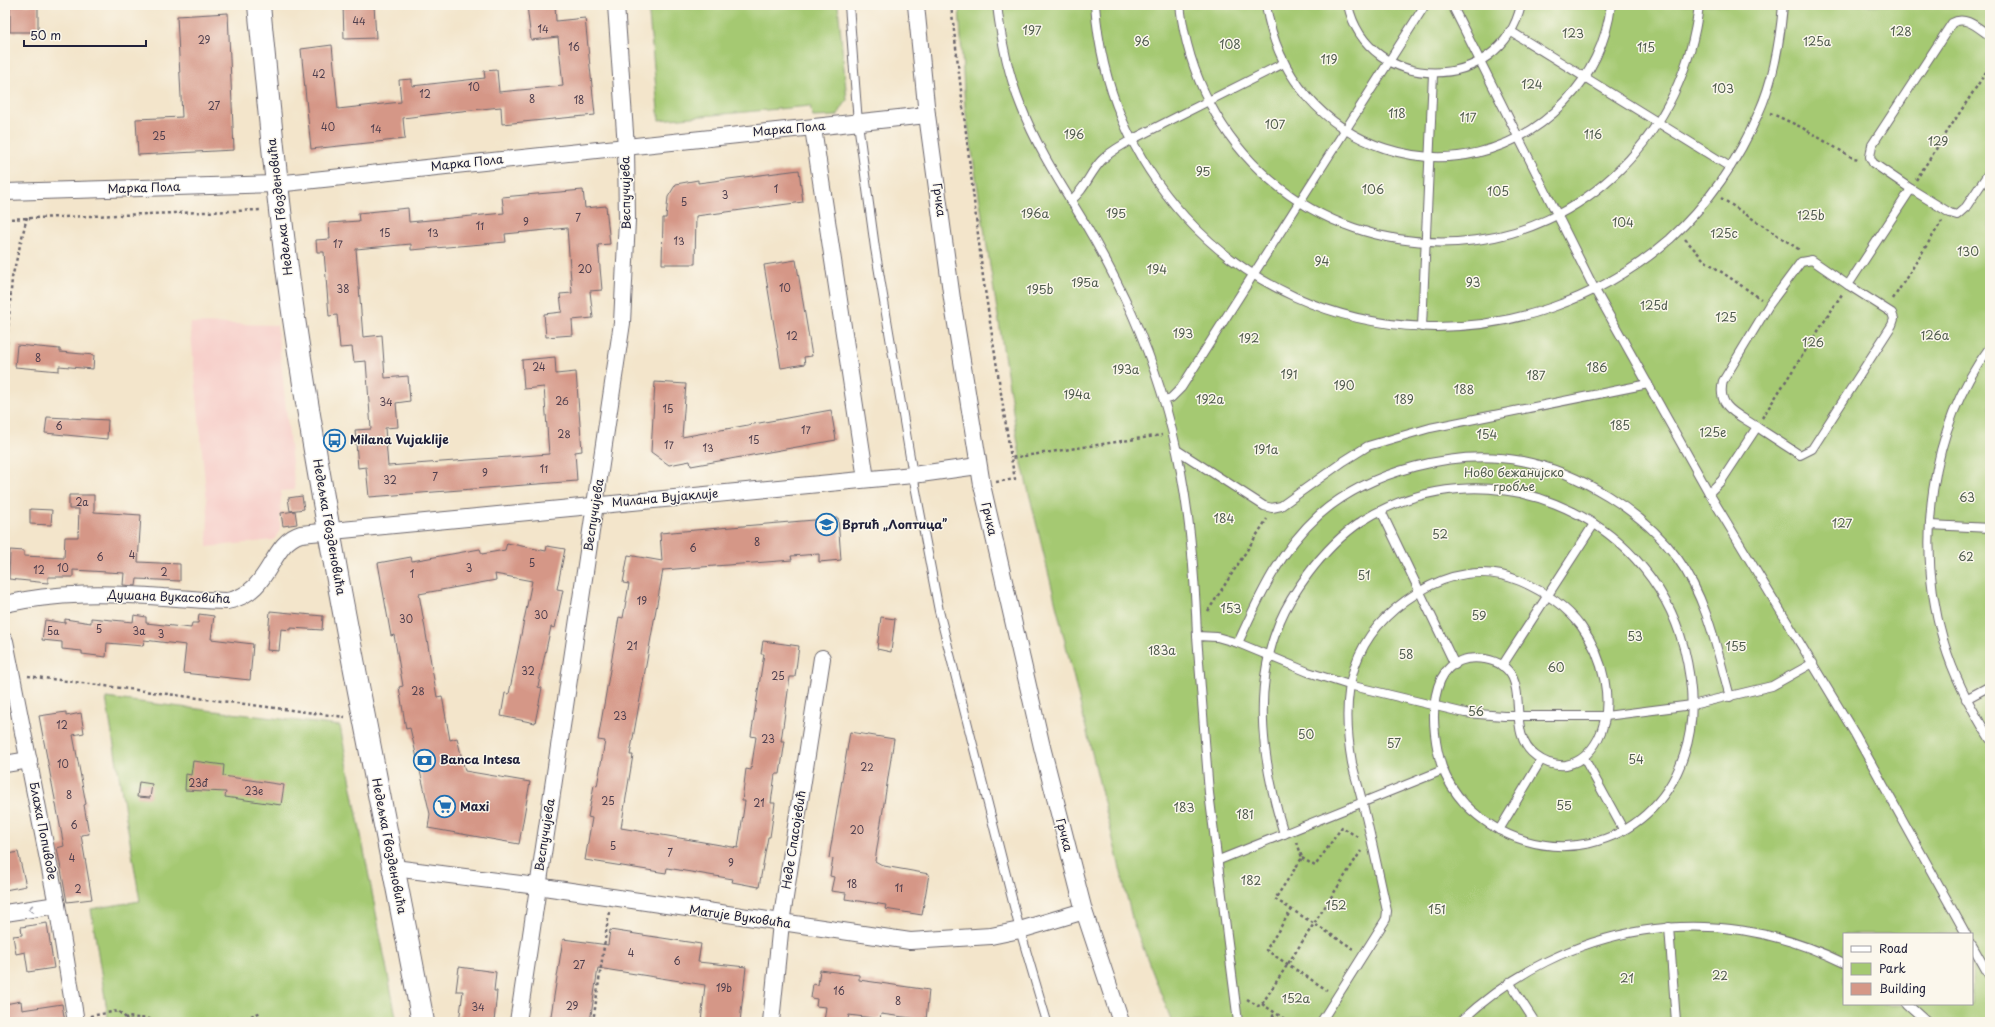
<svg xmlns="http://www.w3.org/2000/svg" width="1995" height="1027" font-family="'Playpen Sans',sans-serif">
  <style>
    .built { fill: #f7d0cb }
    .green { fill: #a5c972; stroke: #647656; fill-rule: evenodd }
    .building { fill: #d59787 }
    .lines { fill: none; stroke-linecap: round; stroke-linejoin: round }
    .service-casing { stroke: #6b666d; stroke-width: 10 }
    .minor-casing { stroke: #6b666d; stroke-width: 18 }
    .secondary-casing { stroke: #6b666d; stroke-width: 24 }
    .path { stroke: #6b666d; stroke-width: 2.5; stroke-dasharray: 3 3; stroke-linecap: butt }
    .service { stroke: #fff; stroke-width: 8 }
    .minor { stroke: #fff; stroke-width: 16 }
    .secondary { stroke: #fff; stroke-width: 22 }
    .oneway { stroke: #9c9ca7 }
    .labels { text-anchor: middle; stroke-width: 3; stroke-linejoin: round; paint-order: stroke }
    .number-label { font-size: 10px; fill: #4f3f4e }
    .park-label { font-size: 12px; fill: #505c4e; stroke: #fbf7ec }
    .street-label { font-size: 12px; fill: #22223b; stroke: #fbf7ec }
    .poi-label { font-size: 12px; font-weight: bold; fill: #22223b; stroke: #fbf7ec; text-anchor: start }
  </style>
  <rect width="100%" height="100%" fill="#fbf7ec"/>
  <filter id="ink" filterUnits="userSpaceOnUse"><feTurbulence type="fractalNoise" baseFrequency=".025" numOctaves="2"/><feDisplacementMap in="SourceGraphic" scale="8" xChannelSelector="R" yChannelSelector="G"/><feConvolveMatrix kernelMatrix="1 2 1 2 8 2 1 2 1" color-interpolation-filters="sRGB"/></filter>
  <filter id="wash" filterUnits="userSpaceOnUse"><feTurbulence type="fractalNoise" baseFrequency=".012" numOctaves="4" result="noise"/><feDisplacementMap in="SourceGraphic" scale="16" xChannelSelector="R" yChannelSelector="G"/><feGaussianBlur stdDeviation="0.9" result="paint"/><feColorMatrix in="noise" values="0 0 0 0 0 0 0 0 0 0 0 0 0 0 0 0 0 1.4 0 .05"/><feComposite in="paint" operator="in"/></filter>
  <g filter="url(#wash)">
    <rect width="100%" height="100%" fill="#f3e5cb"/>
    <polygon class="built" points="190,323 277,325 295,490 281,491 280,530 274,540 207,547 208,514"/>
    <g class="green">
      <polygon points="648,5 838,5 847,100 837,116 813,117 810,106 659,120"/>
      <path d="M959,5H1990V1022H1172L1133,922L1020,456L965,107ZM1844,934H1972V1004H1844Z"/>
      <polygon points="106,698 340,726 397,1022 89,1022 108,1017 91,909 140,901"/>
    </g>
    <g id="blocks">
      <g class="building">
        <rect x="10" y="5" width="28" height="27"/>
        <polygon points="343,5 374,5 376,38 344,39"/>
        <polygon points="527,5 555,5 556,21 585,18 595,115 502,124 501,107 452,112 403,118 405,139 311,149 301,49 332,45 338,109 401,102 399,80 412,79 412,86 485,78 484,71 497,70 499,92 563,86 558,37 531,40"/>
        <polygon points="228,13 234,150 138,155 136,119 182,117 177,16"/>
        <polygon points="799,170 803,202 696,216 695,264 662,264 663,218 666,218 668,197 676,184 698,180 698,183"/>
        <polygon points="583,190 585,208 606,206 610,244 598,245 602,290 590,291 593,318 572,320 573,335 546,337 544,314 562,312 560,294 572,293 567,228 505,234 506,242 411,250 411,244 356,249 363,337 382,335 385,378 408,376 410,401 396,403 398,427 385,428 388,466 549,454 544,387 524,389 522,360 555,357 556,374 576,372 582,451 575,452 577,481 369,497 366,467 358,468 355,430 371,429 366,361 354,362 352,347 340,348 337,315 329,316 324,252 317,252 316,240 330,239 329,223 359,221 358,213 408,208 409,222 504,213 502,197"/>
        <polygon points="796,260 812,356 804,357 805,364 781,368 764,265"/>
        <polygon points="17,345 60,349 60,352 94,355 93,369 59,366 59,371 15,367"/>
        <polygon points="655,382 686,384 682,437 831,410 836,440 691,466 690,461 669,465 651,452"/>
        <polygon points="47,417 108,420 107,439 45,433"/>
        <polygon points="69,495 94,495 94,512 141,515 138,562 180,564 180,581 137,579 136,586 123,585 124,573 73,570 73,577 48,577 48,583 9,579 10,550 24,551 24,556 64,558 65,537 78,537 79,509 69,509"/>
        <polygon points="302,496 304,509 290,511 288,498"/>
        <polygon points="30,509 52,510 51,525 30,524"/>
        <polygon points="295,511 297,524 283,526 281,513"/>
        <polygon points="838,518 841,560 819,562 819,554 791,556 792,560 663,570 630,755 633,755 621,828 738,848 745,801 742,801 746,769 751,770 756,737 751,736 764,654 761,654 763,641 799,646 795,677 790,677 781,741 785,741 780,774 775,774 771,803 775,803 770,837 768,837 759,887 732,882 733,879 667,868 666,873 585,860 592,818 588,817 594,785 597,786 605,741 598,740 619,617 623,618 629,584 623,583 628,555 662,561 660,533"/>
        <polygon points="507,543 546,551 547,546 565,549 557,589 563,590 555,628 551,627 545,654 538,687 542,688 535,723 501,716 505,693 509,694 532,581 495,574 496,580 419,594 437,697 442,696 450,740 457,738 465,771 530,782 519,844 428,828 430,814 410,728 406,729 399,687 403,686 394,635 391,636 378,563 411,557 412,561 480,549 482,554 505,550"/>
        <polygon points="270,611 323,616 322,630 291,628 291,630 281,629 279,651 267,650"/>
        <polygon points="199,614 214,616 211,639 253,644 250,680 183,673 186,645 144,640 143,646 107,643 106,657 82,654 82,651 62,649 62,642 42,640 45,620 65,623 65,619 91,623 91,618 133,622 134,615 146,617 146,623 191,628 192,623 198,623"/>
        <polygon points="881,617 895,619 891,652 877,649"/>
        <polygon points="66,712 66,716 81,713 84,733 73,735 86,804 84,805 89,834 81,835 92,899 67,902 57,848 64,846 39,716"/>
        <polygon points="850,732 894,739 875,861 884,866 929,874 922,915 885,909 886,905 845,899 846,893 831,891 834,877 830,876 833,859 829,858"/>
        <polygon points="193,761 224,765 223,776 284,785 281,805 225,797 226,792 185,790 186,774 191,775"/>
        <polygon points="139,782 152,784 150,798 137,797"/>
        <polygon points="18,852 26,886 5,890 5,855"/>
        <polygon points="47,923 54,968 28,972 25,952 16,954 13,936 22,935 21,927"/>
        <polygon points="610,930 701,944 698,962 746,967 740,1022 701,1022 705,985 598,968 590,1022 550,1022 563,939 608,945"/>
        <polygon points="459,967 496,972 494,991 497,991 494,1022 459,1022 463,991 456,991"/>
        <polygon points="820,970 859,975 859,980 929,990 926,1020 881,1014 880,1019 849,1015 847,1022 824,1022 826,1007 816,1006 817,999 811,998 813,984 818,985"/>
        <polygon points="21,1001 22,1010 62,1004 65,1022 5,1022 5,1004"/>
      </g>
    </g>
  </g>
  <g filter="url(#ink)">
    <use href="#blocks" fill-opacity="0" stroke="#6b666d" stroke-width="1"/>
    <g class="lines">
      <defs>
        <g id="service">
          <polyline points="849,5 858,123 875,248 913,475 939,611 1020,930 1047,1022"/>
          <path d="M997,5C1001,39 1008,74 1021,106C1037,148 1061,184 1084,222C1101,251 1118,283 1132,314C1180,422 1193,520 1197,636"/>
          <path d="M1095,5C1101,85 1131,157 1185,217C1313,357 1529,362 1670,239C1708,204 1739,159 1759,112C1774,79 1780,41 1783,5"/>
          <path d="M1180,5C1196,147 1312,250 1457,242C1586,235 1685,131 1699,5"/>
          <path d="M1266,5C1288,151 1462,209 1565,102C1590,76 1607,41 1611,5"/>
          <path d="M1348,5C1368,95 1501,95 1521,5"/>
          <polyline points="1452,5 1595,290 1709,493 1855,734 1966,934"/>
          <polyline points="1510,31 1730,167"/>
          <path d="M1911,189L1873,163L1870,157L1872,145L1952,23C1966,15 1978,28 1990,36"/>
          <path d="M1070,201C1085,190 1089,174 1101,161C1109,152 1121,146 1131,140L1284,63"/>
          <polyline points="1422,327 1433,74"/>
          <path d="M1990,347C1929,429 1915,546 1944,643C1954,677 1971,709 1990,739"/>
          <polyline points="1164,400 1171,398 1181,388 1425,5"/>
          <path d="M1757,427C1738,414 1716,408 1723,381L1769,305L1801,262L1812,260L1848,285"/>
          <polyline points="1177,450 1264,506 1272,508 1281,506 1344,461 1368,446 1395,438 1430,428 1648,384"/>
          <polyline points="1709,493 1722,480 1757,427 1800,455 1812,449 1892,325 1894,319 1892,313 1848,285 1911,189 1950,213 1957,215 1966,207 1990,171"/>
          <polyline points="1381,511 1455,665"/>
          <polyline points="1930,525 1990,528"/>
          <path d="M1238,643C1259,597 1280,550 1319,515C1369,471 1456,448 1522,461C1579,472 1643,511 1678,559C1707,599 1717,650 1730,697"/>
          <polyline points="1502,666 1594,524"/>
          <polyline points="1966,699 1990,686"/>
          <polyline points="1584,758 1623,829"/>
          <polyline points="1499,830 1541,760"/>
          <path d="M1284,834C1263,765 1251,690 1280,621C1287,604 1297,589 1308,574C1323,554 1341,535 1362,521C1484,444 1648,510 1684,648C1693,684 1696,720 1684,755C1652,853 1536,876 1465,804C1455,793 1447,781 1442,767C1430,731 1423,649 1485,659C1540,669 1500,730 1536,756C1545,763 1555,766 1566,765C1582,762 1591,752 1598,739C1616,704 1603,656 1581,626C1566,606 1543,591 1520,581C1485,566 1449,573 1417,593C1351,634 1339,690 1352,763C1355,777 1360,791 1363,805C1372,840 1379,876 1387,911L1386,919L1321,1022"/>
          <polyline points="1219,860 1443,770"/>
          <polyline points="1669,927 1676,1022"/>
          <polyline points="1972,945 1990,977"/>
          <polyline points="1509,982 1535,1022"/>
          <polyline points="1907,1004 1927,1022"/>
          <polyline points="1238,1022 1209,793 1197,636 1217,637 1238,643 1308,672 1349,685 1465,713 1504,716 1606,716 1692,705 1772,686 1813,663"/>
          <path d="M1460,1022C1567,922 1712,898 1844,963"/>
        </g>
        <g id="minor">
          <polyline points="916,5 927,115 952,299 982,485 1042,747 1084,911 1121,1022"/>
          <polyline points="813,128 866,479"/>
          <polyline points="5,192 276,184 927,115"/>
          <path d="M5,604C57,592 110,593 163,597C184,598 206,601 227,601C272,593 269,543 301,534L913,475L978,466"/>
          <polyline points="5,641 57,905 76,1022"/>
          <polyline points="5,764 29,760"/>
          <polyline points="394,868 537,886 910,941 991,936 1020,930 1084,911"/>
          <polyline points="5,913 57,905"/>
          <polyline points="518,1022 622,323 627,220 626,147 616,5"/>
          <polyline points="771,1022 781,923 822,658"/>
        </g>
        <path id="secondary" d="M259,5C269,110 279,215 294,319C329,555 379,788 423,1022"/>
      </defs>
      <use href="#service" class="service-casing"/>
      <use href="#minor" class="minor-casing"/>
      <use href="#secondary" class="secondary-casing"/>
      <g class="path">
        <polyline points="951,5 983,277 1011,458"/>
        <polyline points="1770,113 1801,127 1853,158 1860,159"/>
        <polyline points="1916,180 1990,66"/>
        <polyline points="1721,198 1800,250"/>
        <polyline points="5,219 261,210"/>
        <polyline points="1685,239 1704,260 1761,299"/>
        <polyline points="1893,299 1942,221"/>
        <polyline points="5,368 12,278 27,217"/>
        <polyline points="1762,418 1842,294"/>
        <polyline points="996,482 1015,479 1011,458 1162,435"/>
        <polyline points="1208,611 1267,519"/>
        <polyline points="28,676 345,717"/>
        <polyline points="1297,842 1302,858 1275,899 1354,949"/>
        <polyline points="1302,858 1315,866 1342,827 1359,838"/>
        <polyline points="1292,909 1266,950 1327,990"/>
        <polyline points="1247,999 1258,1006 1262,1004 1361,851"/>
        <polyline points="1262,1004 1289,1022"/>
        <polyline points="90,1016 118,1011 125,1017 187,1022"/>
        <polyline points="125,1017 130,1022"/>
        <polyline points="215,1022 227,1018 229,1022"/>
        <polyline points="234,1022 262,1012"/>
        <polyline points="593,1022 609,912"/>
        <polyline points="1269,1022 1275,1013"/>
      </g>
      <use href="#service" class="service"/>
      <use href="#minor" class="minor"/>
      <use href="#secondary" class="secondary"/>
    </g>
    <defs><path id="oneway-chevron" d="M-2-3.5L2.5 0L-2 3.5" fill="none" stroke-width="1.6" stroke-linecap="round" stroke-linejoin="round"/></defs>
    <use class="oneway" href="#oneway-chevron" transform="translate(31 909) rotate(171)"/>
  </g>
  <defs>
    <symbol id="bus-ring" viewBox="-11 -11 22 22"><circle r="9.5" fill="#fbf7ec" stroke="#1f6fb2" stroke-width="1.5"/><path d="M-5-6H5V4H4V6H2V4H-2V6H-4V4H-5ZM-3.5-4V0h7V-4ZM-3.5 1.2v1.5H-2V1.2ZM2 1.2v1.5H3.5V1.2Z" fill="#1f6fb2"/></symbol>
    <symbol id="school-ring" viewBox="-11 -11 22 22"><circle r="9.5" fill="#fbf7ec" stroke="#1f6fb2" stroke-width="1.5"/><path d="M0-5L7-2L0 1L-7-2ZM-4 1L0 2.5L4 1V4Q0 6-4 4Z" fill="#1f6fb2"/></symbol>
    <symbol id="bank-ring" viewBox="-11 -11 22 22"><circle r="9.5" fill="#fbf7ec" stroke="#1f6fb2" stroke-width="1.5"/><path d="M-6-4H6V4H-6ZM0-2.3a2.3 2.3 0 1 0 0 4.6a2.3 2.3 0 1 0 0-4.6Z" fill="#1f6fb2"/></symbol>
    <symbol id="supermarket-ring" viewBox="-11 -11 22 22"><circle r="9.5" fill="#fbf7ec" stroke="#1f6fb2" stroke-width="1.5"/><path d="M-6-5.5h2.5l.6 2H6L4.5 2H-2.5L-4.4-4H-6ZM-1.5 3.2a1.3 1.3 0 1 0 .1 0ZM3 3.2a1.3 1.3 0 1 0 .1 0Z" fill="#1f6fb2"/></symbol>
  </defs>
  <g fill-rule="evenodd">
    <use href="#bus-ring" x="322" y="428" width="25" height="25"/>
    <use href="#school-ring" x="814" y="512" width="25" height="25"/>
    <use href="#bank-ring" x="412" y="748" width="25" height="25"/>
    <use href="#supermarket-ring" x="432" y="794" width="25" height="25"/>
  </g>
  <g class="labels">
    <g class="number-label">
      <text x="359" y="25">44</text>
      <text x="543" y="33">14</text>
      <text x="204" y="44">29</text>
      <text x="574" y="51">16</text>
      <text x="319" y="78">42</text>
      <text x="474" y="91">10</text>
      <text x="425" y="98">12</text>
      <text x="532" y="103">8</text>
      <text x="579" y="104">18</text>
      <text x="214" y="110">27</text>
      <text x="328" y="131">40</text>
      <text x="376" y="133">14</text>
      <text x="159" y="140">25</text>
      <text x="776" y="193">1</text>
      <text x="725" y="199">3</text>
      <text x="684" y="206">5</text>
      <text x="578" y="222">7</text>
      <text x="526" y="226">9</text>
      <text x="480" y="230">11</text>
      <text x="385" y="237">15</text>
      <text x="433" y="237">13</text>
      <text x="679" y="245">13</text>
      <text x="338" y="248">17</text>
      <text x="585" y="273">20</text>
      <text x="785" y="292">10</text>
      <text x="343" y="293">38</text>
      <text x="792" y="340">12</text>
      <text x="38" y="362">8</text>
      <text x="539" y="371">24</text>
      <text x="562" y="405">26</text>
      <text x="386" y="406">34</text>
      <text x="668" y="413">15</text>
      <text x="59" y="430">6</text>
      <text x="806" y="434">17</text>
      <text x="564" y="438">28</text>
      <text x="754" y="444">15</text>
      <text x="669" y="449">17</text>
      <text x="708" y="452">13</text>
      <text x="544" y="473">11</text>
      <text x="485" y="477">9</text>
      <text x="435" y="481">7</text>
      <text x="390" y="484">32</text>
      <text x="82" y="506">2a</text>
      <text x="757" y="546">8</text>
      <text x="693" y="552">6</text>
      <text x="132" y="559">4</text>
      <text x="100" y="561">6</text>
      <text x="532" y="567">5</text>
      <text x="63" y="572">10</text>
      <text x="469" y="572">3</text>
      <text x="39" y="574">12</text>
      <text x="164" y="576">2</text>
      <text x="412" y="578">1</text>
      <text x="642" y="605">19</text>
      <text x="541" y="619">30</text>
      <text x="406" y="623">30</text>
      <text x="99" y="633">5</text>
      <text x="53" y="635">5a</text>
      <text x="139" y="635">3a</text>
      <text x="161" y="638">3</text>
      <text x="632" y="650">21</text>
      <text x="528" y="675">32</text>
      <text x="778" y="680">25</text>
      <text x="418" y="695">28</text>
      <text x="620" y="720">23</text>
      <text x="62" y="729">12</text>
      <text x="768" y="743">23</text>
      <text x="63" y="768">10</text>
      <text x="867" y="771">22</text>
      <text x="198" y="787">23đ</text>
      <text x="254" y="795">23e</text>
      <text x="69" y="799">8</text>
      <text x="608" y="805">25</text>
      <text x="759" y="807">21</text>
      <text x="74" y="829">6</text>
      <text x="857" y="834">20</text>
      <text x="613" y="850">5</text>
      <text x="670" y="857">7</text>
      <text x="72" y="862">4</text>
      <text x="731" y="867">9</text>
      <text x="852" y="888">18</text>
      <text x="899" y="892">11</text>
      <text x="78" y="893">2</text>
      <text x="631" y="957">4</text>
      <text x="677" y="965">6</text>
      <text x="579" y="969">27</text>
      <text x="724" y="992">19b</text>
      <text x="839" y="995">16</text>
      <text x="898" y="1005">8</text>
      <text x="572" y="1010">29</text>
      <text x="478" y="1011">34</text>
    </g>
    <g class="park-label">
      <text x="1032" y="35">197</text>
      <text x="1901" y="36">128</text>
      <text x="1573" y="38">123</text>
      <text x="1142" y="46">96</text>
      <text x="1817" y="46">125a</text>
      <text x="1230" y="49">108</text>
      <text x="1646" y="52">115</text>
      <text x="1329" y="64">119</text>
      <text x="1532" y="89">124</text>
      <text x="1723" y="93">103</text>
      <text x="1397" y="118">118</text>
      <text x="1468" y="122">117</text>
      <text x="1275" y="129">107</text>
      <text x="1074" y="139">196</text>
      <text x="1593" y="139">116</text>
      <text x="1938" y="146">129</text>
      <text x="1203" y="176">95</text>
      <text x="1373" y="194">106</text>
      <text x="1498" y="196">105</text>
      <text x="1035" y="218">196a</text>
      <text x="1116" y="218">195</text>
      <text x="1811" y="220">125b</text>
      <text x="1623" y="227">104</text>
      <text x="1724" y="238">125c</text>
      <text x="1968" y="256">130</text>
      <text x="1322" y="266">94</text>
      <text x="1157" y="274">194</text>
      <text x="1085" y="287">195a</text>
      <text x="1473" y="287">93</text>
      <text x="1040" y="294">195b</text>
      <text x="1654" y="310">125d</text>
      <text x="1726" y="322">125</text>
      <text x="1183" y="338">193</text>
      <text x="1935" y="340">126a</text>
      <text x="1249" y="343">192</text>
      <text x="1813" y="347">126</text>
      <text x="1597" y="372">186</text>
      <text x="1126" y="374">193a</text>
      <text x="1289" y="379">191</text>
      <text x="1536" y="380">187</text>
      <text x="1344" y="390">190</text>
      <text x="1464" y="394">188</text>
      <text x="1077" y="399">194a</text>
      <text x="1210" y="404">192а</text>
      <text x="1404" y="404">189</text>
      <text x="1620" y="430">185</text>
      <text x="1713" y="437">125e</text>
      <text x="1487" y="439">154</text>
      <text x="1266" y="454">191a</text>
      <text x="1514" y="477">Ново бежанијско<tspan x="1514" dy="14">гробље</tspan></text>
      <text x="1967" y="502">63</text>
      <text x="1224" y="523">184</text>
      <text x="1842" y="528">127</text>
      <text x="1440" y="539">52</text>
      <text x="1966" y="561">62</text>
      <text x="1364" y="580">51</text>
      <text x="1231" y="613">153</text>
      <text x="1479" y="620">59</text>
      <text x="1635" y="641">53</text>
      <text x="1736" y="651">155</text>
      <text x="1162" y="655">183a</text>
      <text x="1406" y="659">58</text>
      <text x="1556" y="672">60</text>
      <text x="1476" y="716">56</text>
      <text x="1306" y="739">50</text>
      <text x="1394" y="748">57</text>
      <text x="1636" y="764">54</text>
      <text x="1564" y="810">55</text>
      <text x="1184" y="812">183</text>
      <text x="1245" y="819">181</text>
      <text x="1251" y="885">182</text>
      <text x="1336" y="910">152</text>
      <text x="1437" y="914">151</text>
      <text x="1720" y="980">22</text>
      <text x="1627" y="983">21</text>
      <text x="1296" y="1003">152a</text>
    </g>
    <g class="street-label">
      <text transform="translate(789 129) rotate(-5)" y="4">Марка Пола</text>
      <text transform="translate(467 163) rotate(-6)" y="4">Марка Пола</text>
      <text transform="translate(144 188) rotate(-2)" y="4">Марка Пола</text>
      <text transform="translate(626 193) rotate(-91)" y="4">Веспучијева</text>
      <text transform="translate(939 200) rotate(82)" y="4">Грчка</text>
      <text transform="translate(280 207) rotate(-97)" y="4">Недељка Гвозденовића</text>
      <text transform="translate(665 498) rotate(-5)" y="4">Милана Вујаклије</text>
      <text transform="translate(594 515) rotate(-81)" y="4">Веспучијева</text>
      <text transform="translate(989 519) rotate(77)" y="4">Грчка</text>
      <text transform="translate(329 527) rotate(80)" y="4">Недељка Гвозденовића</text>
      <text transform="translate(169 597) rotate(2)" y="4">Душана Вукасовића</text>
      <text transform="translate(43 831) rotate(79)" y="4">Блажа Попиводе</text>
      <text transform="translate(545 835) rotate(-81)" y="4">Веспучијева</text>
      <text transform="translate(1064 835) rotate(75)" y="4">Грчка</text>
      <text transform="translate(794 840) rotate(-81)" y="4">Неде Спасојевић</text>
      <text transform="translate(389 846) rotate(79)" y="4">Недељка Гвозденовића</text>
      <text transform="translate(740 917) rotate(8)" y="4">Матије Вуковића</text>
    </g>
    <g class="poi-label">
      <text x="350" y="444">Milana Vujaklije</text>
      <text x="842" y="529">Вртић „Лоптица”</text>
      <text x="440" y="764">Banca Intesa</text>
      <text x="460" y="811">Maxi</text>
    </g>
  </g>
  <rect width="1995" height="1027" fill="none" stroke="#fbf7ec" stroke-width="20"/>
  <rect x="1843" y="933" width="130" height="72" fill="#fbf7ec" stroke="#a4a2a5"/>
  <rect x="1851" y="946" width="20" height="6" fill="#ffffff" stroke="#a4a2a5"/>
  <text x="1879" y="953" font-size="12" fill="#22223b">Road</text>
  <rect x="1851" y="963" width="20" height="12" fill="#a5c972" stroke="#a4a2a5"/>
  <text x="1879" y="973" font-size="12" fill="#22223b">Park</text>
  <rect x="1851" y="983" width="20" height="12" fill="#d59787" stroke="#a4a2a5"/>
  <text x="1879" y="993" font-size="12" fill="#22223b">Building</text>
  <path d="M24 40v6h122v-6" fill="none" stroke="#22223b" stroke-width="2"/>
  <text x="30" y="40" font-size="12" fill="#22223b" stroke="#fbf7ec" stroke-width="3" paint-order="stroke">50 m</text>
</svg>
